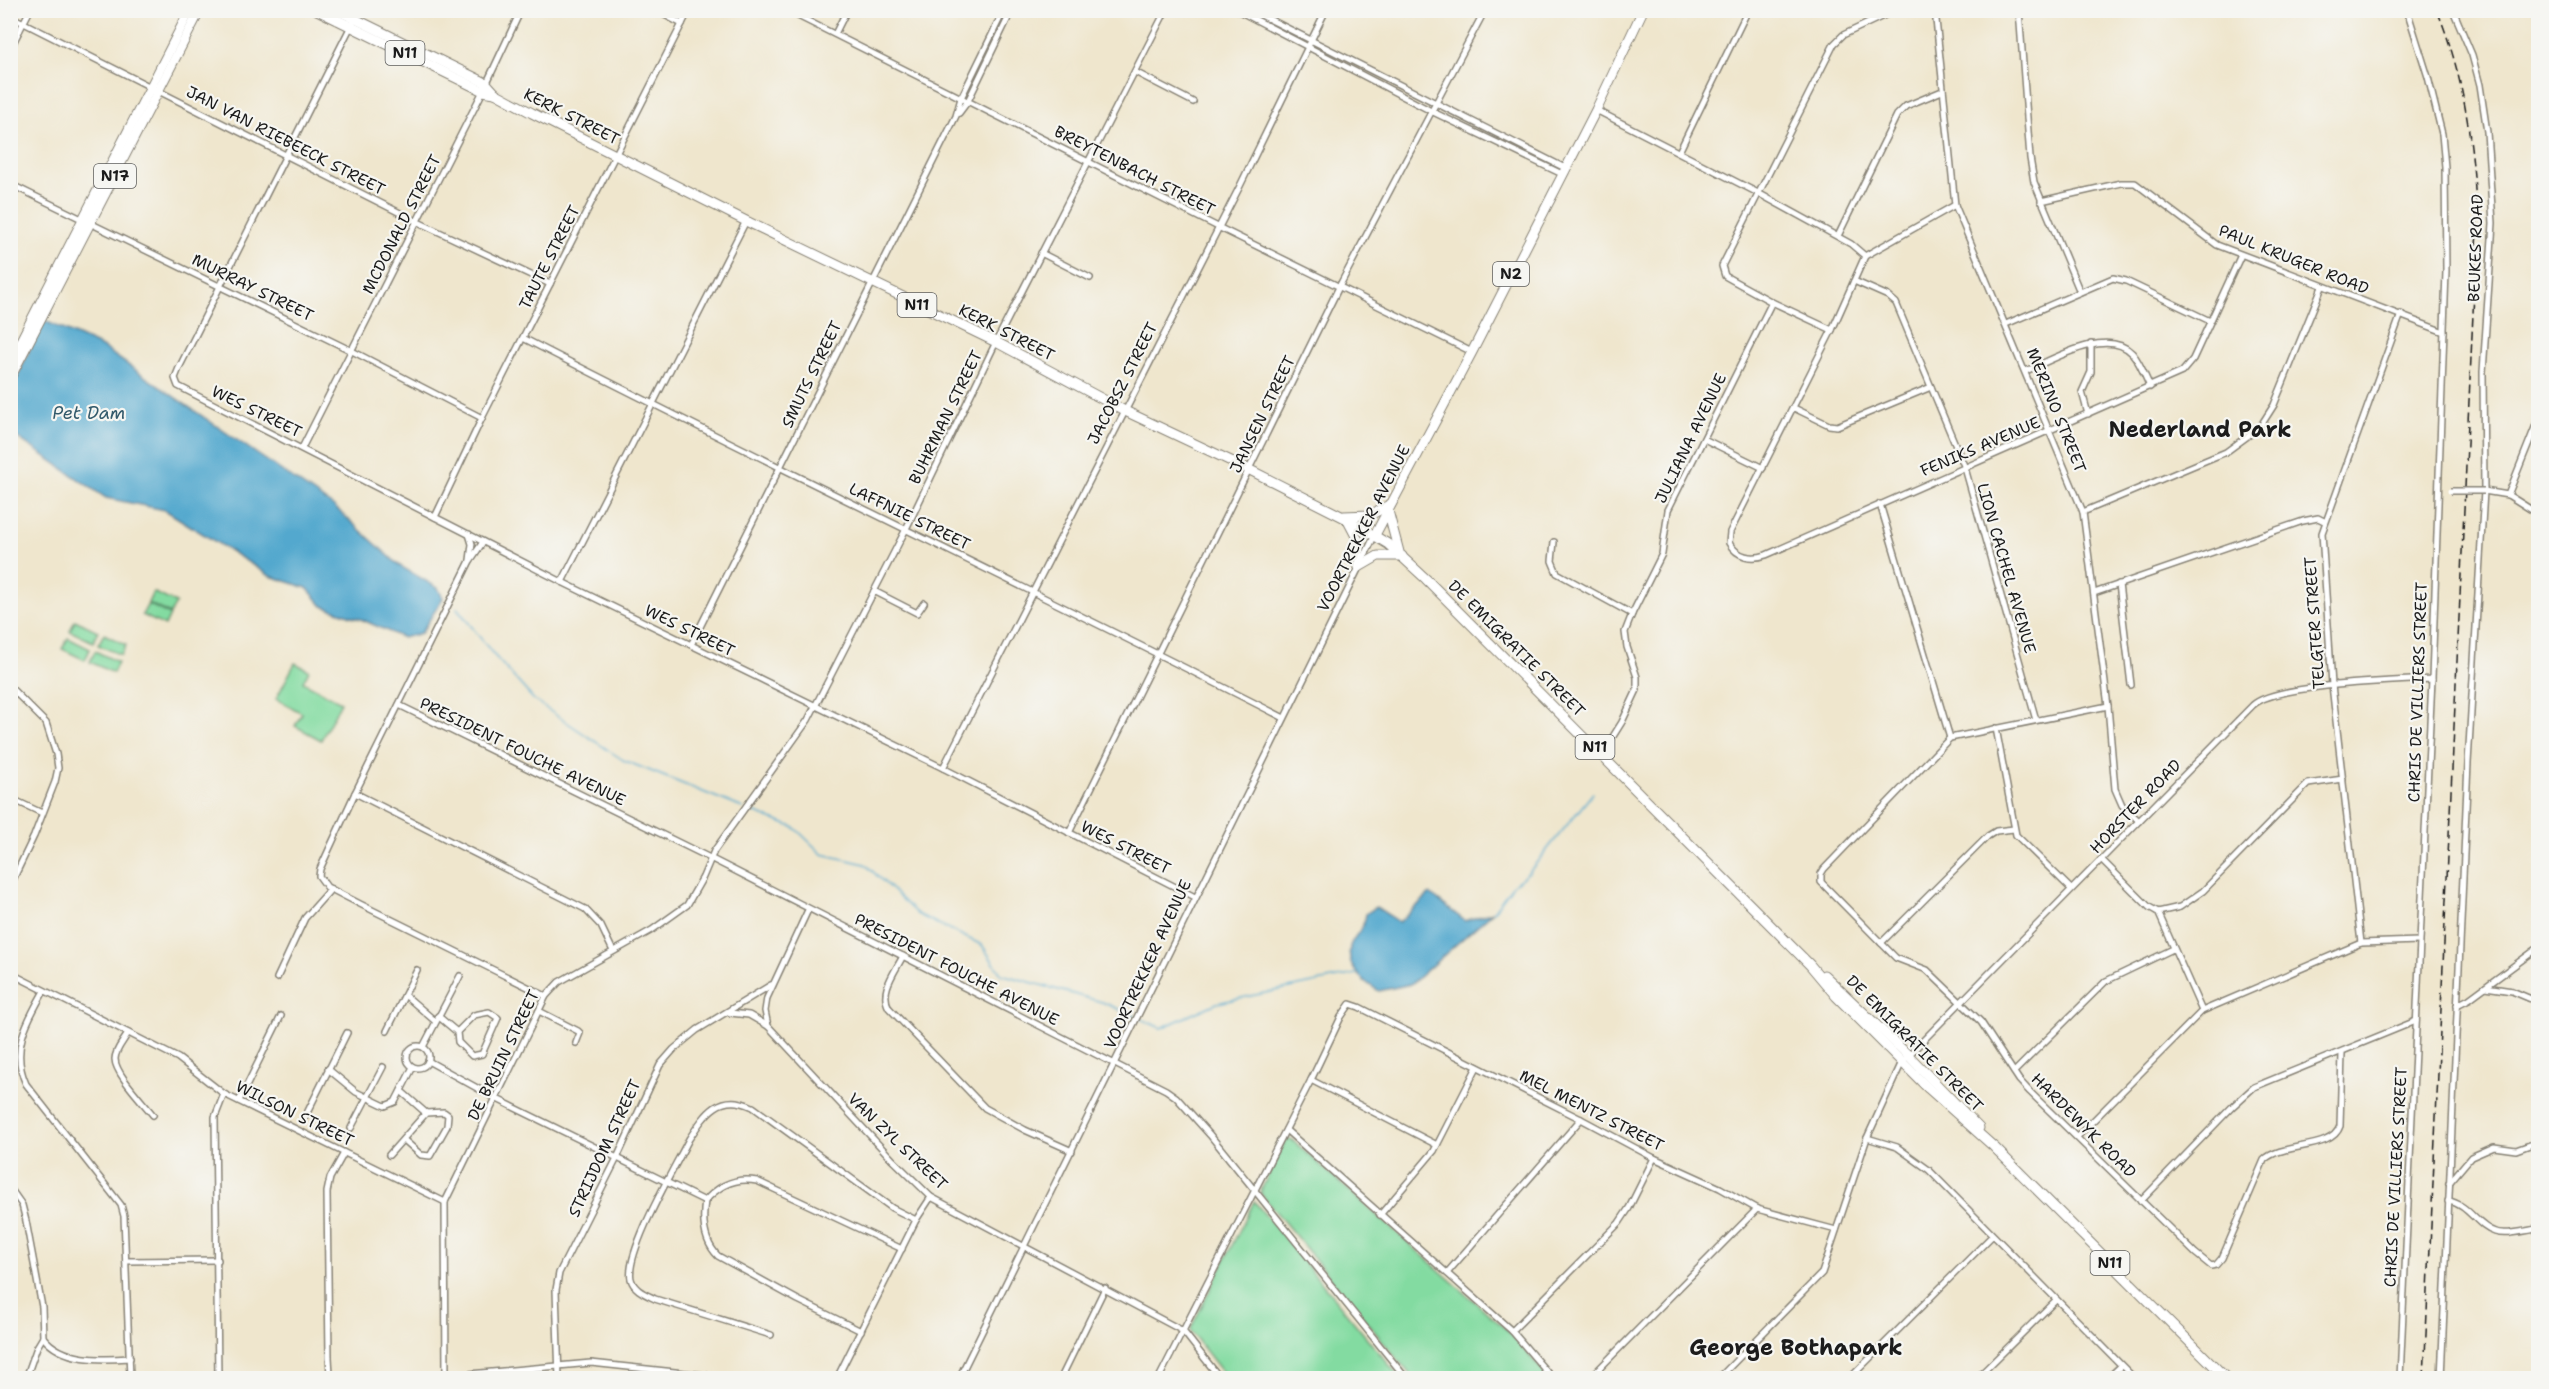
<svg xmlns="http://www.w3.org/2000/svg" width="2549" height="1389" font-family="'Shantell Sans',sans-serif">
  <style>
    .green { fill: #83dba1; stroke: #507c5e; stroke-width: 1.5 }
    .water { fill: #52a8ce; stroke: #376275; stroke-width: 1.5 }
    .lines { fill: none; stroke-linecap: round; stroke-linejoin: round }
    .stream { stroke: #52a8ce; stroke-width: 1.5 }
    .minor-casing { stroke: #868174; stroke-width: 8 }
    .trunk-casing { stroke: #868174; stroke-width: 11 }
    .minor { stroke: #fff; stroke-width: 5 }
    .trunk { stroke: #fff; stroke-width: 9 }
    .rail { stroke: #1c1c1c; stroke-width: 1.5; stroke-dasharray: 9 4.5; stroke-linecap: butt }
    .minor-bridge-casing { stroke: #868174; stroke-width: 8; stroke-linecap: butt }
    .minor-bridge { stroke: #fff; stroke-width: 5 }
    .labels { text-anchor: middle; stroke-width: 4.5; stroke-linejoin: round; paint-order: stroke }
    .shield { fill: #f6f6f2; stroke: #5d5d5c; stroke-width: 1.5 }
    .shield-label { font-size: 15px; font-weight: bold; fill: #1c1c1c }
    .street-label { font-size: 16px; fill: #1c1c1c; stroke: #f6f6f2 }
    .water-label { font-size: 18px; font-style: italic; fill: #345b6c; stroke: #f6f6f2 }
    .district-label { font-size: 22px; font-weight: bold; fill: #1c1c1c; stroke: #f6f6f2 }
  </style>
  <rect width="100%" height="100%" fill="#f6f6f2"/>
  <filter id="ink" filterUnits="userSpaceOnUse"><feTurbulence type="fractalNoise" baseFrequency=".0167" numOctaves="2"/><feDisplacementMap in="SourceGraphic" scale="12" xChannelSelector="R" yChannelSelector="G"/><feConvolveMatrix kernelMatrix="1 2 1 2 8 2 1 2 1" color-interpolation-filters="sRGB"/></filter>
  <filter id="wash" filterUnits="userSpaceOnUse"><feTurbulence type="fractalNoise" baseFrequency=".008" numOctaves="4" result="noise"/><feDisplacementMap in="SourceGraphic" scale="24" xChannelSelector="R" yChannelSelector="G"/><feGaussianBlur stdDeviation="1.35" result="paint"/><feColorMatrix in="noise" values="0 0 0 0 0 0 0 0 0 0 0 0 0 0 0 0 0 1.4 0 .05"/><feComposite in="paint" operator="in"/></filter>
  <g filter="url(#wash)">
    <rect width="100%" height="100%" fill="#efe6cd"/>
    <g class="green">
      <polygon points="153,592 176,603 170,614 148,603"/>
      <polygon points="148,604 170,615 165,626 142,615"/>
      <polygon points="75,620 98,631 93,642 70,631"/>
      <polygon points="104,634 126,645 121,655 98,645"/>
      <polygon points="68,638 90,649 85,660 62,649"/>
      <polygon points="95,651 118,662 113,673 90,662"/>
      <polygon points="295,663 309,670 303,682 341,702 321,740 295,726 302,713 276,699"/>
      <polygon points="1288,1139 1291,1139 1508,1331 1549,1378 1413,1378 1261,1194 1262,1188 1285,1141"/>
      <polygon points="1254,1201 1400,1378 1227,1378 1191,1332 1191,1328"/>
    </g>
    <g class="water">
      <polygon points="43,320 102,347 337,509 400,566 438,588 443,598 421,633 403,638 363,620 323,606 307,588 270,576 165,510 106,498 11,433 11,391"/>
      <path d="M1430,894L1465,921L1493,912L1411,984L1379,991C1363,982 1346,968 1350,947C1352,936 1364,932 1366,914L1376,907L1399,922Z"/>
    </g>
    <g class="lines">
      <g class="stream">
        <polyline points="457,608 493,654 535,701 623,760 743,808"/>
        <polyline points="748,810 795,828 822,854 865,864 917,914 982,945 1001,974 1102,1002 1135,1016"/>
        <polyline points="1493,912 1513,885 1529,872 1593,793"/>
        <polyline points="1139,1018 1161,1028 1217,1003 1356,974"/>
      </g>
    </g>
  </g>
  <g filter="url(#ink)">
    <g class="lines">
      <defs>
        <g id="minor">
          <polyline points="359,10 179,368 175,378 178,386 562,582 943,768 1195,897"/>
          <polyline points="655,10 682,24"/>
          <polyline points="786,10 1218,227 1472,352"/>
          <polyline points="1237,10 1433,112 1562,174"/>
          <polyline points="1251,10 1565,168"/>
          <polyline points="1935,10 1955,205 2083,512 2108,706 2115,789 2122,805 2139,821"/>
          <polyline points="2019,10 2030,158 2034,182 2080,292"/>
          <polyline points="2532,10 2538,14"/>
          <polyline points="10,16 418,222 550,284"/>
          <polyline points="835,34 847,10"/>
          <polyline points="10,49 30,10"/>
          <polyline points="1135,72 1193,102"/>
          <polyline points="1596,110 1758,193 1851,244 1865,256"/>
          <polyline points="959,113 968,101 1012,10"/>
          <polyline points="1679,152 1748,10"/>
          <polyline points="10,184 352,351 482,418"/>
          <polyline points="2041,201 2121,183 2135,183 2217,245 2444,332"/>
          <path d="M1955,205L1865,256L1832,330L1730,532L1729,543C1737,557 1752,560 1766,555L2182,372L2193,359L2241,255"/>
          <polyline points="1838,236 1897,115 1906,106 1942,91"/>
          <polyline points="1041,253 1090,278"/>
          <polyline points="1854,281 1888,296 1896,303 1965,468 2036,720"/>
          <polyline points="2006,324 2113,278 2126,281 2210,321"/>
          <polyline points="1832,330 1772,302 1732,280 1725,276 1722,266 1834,44 1843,35 1896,10"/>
          <path d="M523,338C775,468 1032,589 1284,718"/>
          <path d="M2026,371C2052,360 2107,327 2132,353C2140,362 2145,376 2150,387"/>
          <polyline points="1794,408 1829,425 1837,426 1931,387"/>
          <polyline points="2088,414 2082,392 2091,372 2091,344"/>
          <polyline points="1704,439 1763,468"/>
          <polyline points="302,448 483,91 521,10"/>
          <polyline points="2484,491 2508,495 2538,514"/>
          <polyline points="2508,495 2538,420"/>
          <polyline points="1880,504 1950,738"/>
          <polyline points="2083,512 2226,452 2260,427 2274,405 2322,287"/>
          <polyline points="435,517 482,418 689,10"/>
          <polyline points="469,534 472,544 470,560"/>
          <polyline points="483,542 470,561 355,793 320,869 319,876 327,887 360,904 546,996"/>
          <polyline points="1554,542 1552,561 1557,573 1632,614"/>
          <polyline points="562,582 746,221"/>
          <polyline points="2119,584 2131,685"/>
          <polyline points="874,591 917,613 924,603"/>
          <polyline points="2094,593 2303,521 2318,518 2324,521"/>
          <polyline points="691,645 956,116 961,98 1004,10"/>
          <polyline points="10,687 46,723 56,754 58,768 55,782 34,836 10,886"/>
          <polyline points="399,705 710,858 1166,1090 1176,1097 1210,1135 1406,1378"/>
          <path d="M2108,706L1950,738L1824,869L1821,874V882L1896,958L1927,970L1981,1022L2019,1080L2030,1092L2195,1253L2211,1266L2216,1265L2222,1258L2264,1160C2282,1142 2332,1151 2340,1126L2342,1053"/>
          <polyline points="1996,728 2016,835 2071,889"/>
          <polyline points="1602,754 1622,722 1637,690 1637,677 1627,647 1625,632 1632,614 1662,554 1668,510 1772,302"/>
          <polyline points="943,768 1239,188 1326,10"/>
          <polyline points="355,793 585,909 601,926 613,951"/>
          <polyline points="10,798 42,813"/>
          <polyline points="1069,833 1339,287 1485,10"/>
          <polyline points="2102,860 2149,907 2158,912 2202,1011"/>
          <polyline points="808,910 767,998 765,1011 768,1026 892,1159 931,1197 1183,1331 1220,1378"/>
          <polyline points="2158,912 2180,907 2203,891 2308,784 2343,779"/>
          <polyline points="1881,943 1988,836 1996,831 2014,829"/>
          <polyline points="2361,943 2332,685 2322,533 2401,314"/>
          <path d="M903,956C895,972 879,991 889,1008L985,1108L1025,1130L1072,1151"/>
          <polyline points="10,973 178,1058 224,1094 445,1202"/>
          <polyline points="277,978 305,918 331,889"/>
          <polyline points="2486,987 2512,991 2538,1002"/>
          <path d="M44,991C27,1021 10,1049 26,1084L121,1205L124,1216L130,1378"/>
          <polyline points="405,995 435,1021"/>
          <polyline points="2457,1005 2469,999 2538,948"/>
          <polyline points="539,1011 578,1031 580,1033 576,1043"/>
          <polygon points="489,1012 498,1018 482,1054 472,1056 458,1042 457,1032 474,1015"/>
          <polyline points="730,1013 749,1015 768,1026"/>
          <polyline points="438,1016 457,1032"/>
          <polyline points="387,1031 417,970"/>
          <path d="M128,1033C124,1041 115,1050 115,1059C115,1074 144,1103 153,1115"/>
          <circle cx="418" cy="1057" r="11"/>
          <polyline points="423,1047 460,976"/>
          <polyline points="428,1061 497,1099 705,1201"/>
          <polyline points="328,1069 356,1092 385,1106 395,1102 413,1067"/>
          <polyline points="2014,1072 2106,981 2173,949"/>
          <polyline points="1311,1080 1437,1145"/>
          <polyline points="401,1091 426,1113"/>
          <polyline points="239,1101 281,1016"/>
          <polyline points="305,1117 347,1033"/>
          <polyline points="351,1128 383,1067"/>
          <polyline points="1286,1130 1512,1331 1552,1378"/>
          <polyline points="2077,1137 2202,1011 2361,943 2419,941"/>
          <polyline points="1867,1138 1897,1147 1929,1170 2134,1378"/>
          <polyline points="389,1155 426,1113 444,1112 448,1115 447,1126 430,1156 421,1155 403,1139"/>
          <polyline points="2449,1183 2471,1157 2494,1147 2516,1150 2538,1142"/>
          <path d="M10,1188L22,1205L26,1221L42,1307L43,1337C62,1362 102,1360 130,1358"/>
          <path d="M705,1201C702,1221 703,1241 718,1256L798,1300L861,1331"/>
          <path d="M705,1201C719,1185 737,1177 757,1181L902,1249"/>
          <polyline points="2141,1201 2232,1107 2254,1087 2416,1021"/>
          <path d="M2448,1201C2469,1204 2476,1226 2495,1232C2507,1236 2526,1230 2538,1229"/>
          <polyline points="1380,1215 1434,1151 1477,1067"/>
          <polyline points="126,1261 218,1260"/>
          <polyline points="1447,1273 1581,1119"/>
          <polyline points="1512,1331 1619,1223 1629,1208 1654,1158"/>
          <path d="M771,1335L655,1299C645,1294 634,1290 631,1279C625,1252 675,1167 689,1139C706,1113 720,1091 753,1107L892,1208L916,1220"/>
          <polyline points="447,1376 591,1363 731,1378"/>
          <polyline points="26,1378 37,1347 43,1337"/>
          <polyline points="218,1378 215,1117 224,1094"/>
          <polyline points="333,1378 330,1375 329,1357 327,1192 330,1178 344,1153"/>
          <polyline points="446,1378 445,1202 546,996 559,982 652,930 687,905 703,877 714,851 808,720 906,529 996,342 1166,10"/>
          <polyline points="559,1378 556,1290 559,1273 617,1158 660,1065 674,1049 697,1030 771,985"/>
          <polyline points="837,1378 916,1220 931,1197"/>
          <polyline points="959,1378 1375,535"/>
          <polyline points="1061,1378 1105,1288"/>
          <polyline points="1159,1378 1311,1080 1341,1017 1350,1004 1359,1007 1581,1119 1654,1158 1720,1188 1757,1209 1836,1230"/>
          <polyline points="1590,1378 1757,1209"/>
          <path d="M1719,1378L1822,1273L1867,1138L1902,1062L2253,705C2275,684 2397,681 2432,679"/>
          <polyline points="1850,1378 1992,1236"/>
          <polyline points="1977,1378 2056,1300"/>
          <polyline points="2108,1378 2121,1366"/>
          <polyline points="2400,1378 2432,679 2446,271 2445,167 2442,134 2428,77 2407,10"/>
          <polyline points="2441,1378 2468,763 2484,491 2483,372 2493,223 2487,132 2480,85 2472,55 2453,10"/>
        </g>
        <g id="trunk">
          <polyline points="317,10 483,91 495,93"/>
          <polyline points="337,10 486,83 495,93 532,113 746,221 996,342 1123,410 1250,470 1347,519 1388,544 1426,579 1810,965 1836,996 1929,1089 1994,1147 2226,1378"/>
          <polyline points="10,362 190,10"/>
          <polyline points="10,378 200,10"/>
          <polyline points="1388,511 1399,552"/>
          <polyline points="1344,516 1370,515 1391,504"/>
          <polyline points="1348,521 1359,542 1359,567"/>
          <polyline points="1375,535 1472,352 1596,110 1643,10"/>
          <polyline points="1359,567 1378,556 1402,556"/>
          <polyline points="1824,975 1908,1055 1979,1128"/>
        </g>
      </defs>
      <use href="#minor" class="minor-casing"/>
      <use href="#trunk" class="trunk-casing"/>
      <use href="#minor" class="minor"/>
      <use href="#trunk" class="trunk"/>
      <path class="rail" d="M2424,1378L2477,227C2474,152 2466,81 2437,10"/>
      <defs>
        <polyline id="minor-bridge" points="2450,491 2484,491"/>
      </defs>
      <use href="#minor-bridge" class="minor-bridge-casing"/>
      <use href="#minor-bridge" class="minor-bridge"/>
    </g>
  </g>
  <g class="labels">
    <g class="shield">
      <rect x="385.5" y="41" width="39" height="24" rx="4.5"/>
      <rect x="94" y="164" width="42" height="24" rx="4.5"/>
      <rect x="1493" y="262" width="36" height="24" rx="4.5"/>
      <rect x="897.5" y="293" width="39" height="24" rx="4.5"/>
      <rect x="1575.5" y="735" width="39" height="24" rx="4.5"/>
      <rect x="2090.5" y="1251" width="39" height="24" rx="4.5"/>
    </g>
    <g class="shield-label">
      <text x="405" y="58">N11</text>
      <text x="115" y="181">N17</text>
      <text x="1511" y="279">N2</text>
      <text x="917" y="310">N11</text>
      <text x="1595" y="752">N11</text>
      <text x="2110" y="1268">N11</text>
    </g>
    <g class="street-label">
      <text transform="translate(572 116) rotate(27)" y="6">KERK STREET</text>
      <text transform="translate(286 140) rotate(27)" y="6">JAN VAN RIEBEECK STREET</text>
      <text transform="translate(1135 170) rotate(27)" y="6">BREYTENBACH STREET</text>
      <text transform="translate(401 224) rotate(-63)" y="6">MCDONALD STREET</text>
      <text transform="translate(2475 248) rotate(-88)" y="6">BEUKES ROAD</text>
      <text transform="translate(549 257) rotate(-63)" y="6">TAUTE STREET</text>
      <text transform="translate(2294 259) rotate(22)" y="6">PAUL KRUGER ROAD</text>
      <text transform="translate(253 287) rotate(26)" y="6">MURRAY STREET</text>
      <text transform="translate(1007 332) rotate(27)" y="6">KERK STREET</text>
      <text transform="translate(811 374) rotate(-64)" y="6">SMUTS STREET</text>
      <text transform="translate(1122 383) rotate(-63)" y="6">JACOBSZ STREET</text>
      <text transform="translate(2057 410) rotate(68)" y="6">MERINO STREET</text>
      <text transform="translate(257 411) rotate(26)" y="6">WES STREET</text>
      <text transform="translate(1262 414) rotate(-64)" y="6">JANSEN STREET</text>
      <text transform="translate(945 417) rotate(-64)" y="6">BUHRMAN STREET</text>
      <text transform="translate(1690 438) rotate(-64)" y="6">JULIANA AVENUE</text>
      <text transform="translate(1980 446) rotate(-23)" y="6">FENIKS AVENUE</text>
      <text transform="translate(910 516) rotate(26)" y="6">LAFFNIE STREET</text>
      <text transform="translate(1363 528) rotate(-63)" y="6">VOORTREKKER AVENUE</text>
      <text transform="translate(2007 568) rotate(74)" y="6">LION CACHEL AVENUE</text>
      <text transform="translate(2314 623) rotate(-94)" y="6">TELGTER STREET</text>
      <text transform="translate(690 630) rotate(26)" y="6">WES STREET</text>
      <text transform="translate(1517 648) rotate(45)" y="6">DE EMIGRATIE STREET</text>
      <text transform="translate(2417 692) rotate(-88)" y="6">CHRIS DE VILLIERS STREET</text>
      <text transform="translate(523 751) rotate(26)" y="6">PRESIDENT FOUCHE AVENUE</text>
      <text transform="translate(2135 806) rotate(-46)" y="6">HORSTER ROAD</text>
      <text transform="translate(1126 847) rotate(27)" y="6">WES STREET</text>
      <text transform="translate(1147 964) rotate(-65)" y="6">VOORTREKKER AVENUE</text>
      <text transform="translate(957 969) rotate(27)" y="6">PRESIDENT FOUCHE AVENUE</text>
      <text transform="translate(1915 1043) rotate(45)" y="6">DE EMIGRATIE STREET</text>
      <text transform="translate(503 1055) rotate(-64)" y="6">DE BRUIN STREET</text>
      <text transform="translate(1592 1110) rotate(27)" y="6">MEL MENTZ STREET</text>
      <text transform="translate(295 1113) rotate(26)" y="6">WILSON STREET</text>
      <text transform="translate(2084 1125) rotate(45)" y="6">HARDEWYK ROAD</text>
      <text transform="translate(898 1141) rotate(44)" y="6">VAN ZYL STREET</text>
      <text transform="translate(604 1148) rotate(-65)" y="6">STRIJDOM STREET</text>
      <text transform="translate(2395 1177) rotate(-87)" y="6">CHRIS DE VILLIERS STREET</text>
    </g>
    <g class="water-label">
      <text x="89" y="419">Pet Dam</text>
    </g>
    <g class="district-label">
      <text x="2200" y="437">Nederland Park</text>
      <text x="1796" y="1355">George Bothapark</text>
    </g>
  </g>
  <rect width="2549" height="1389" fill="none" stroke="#f6f6f2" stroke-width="36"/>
</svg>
